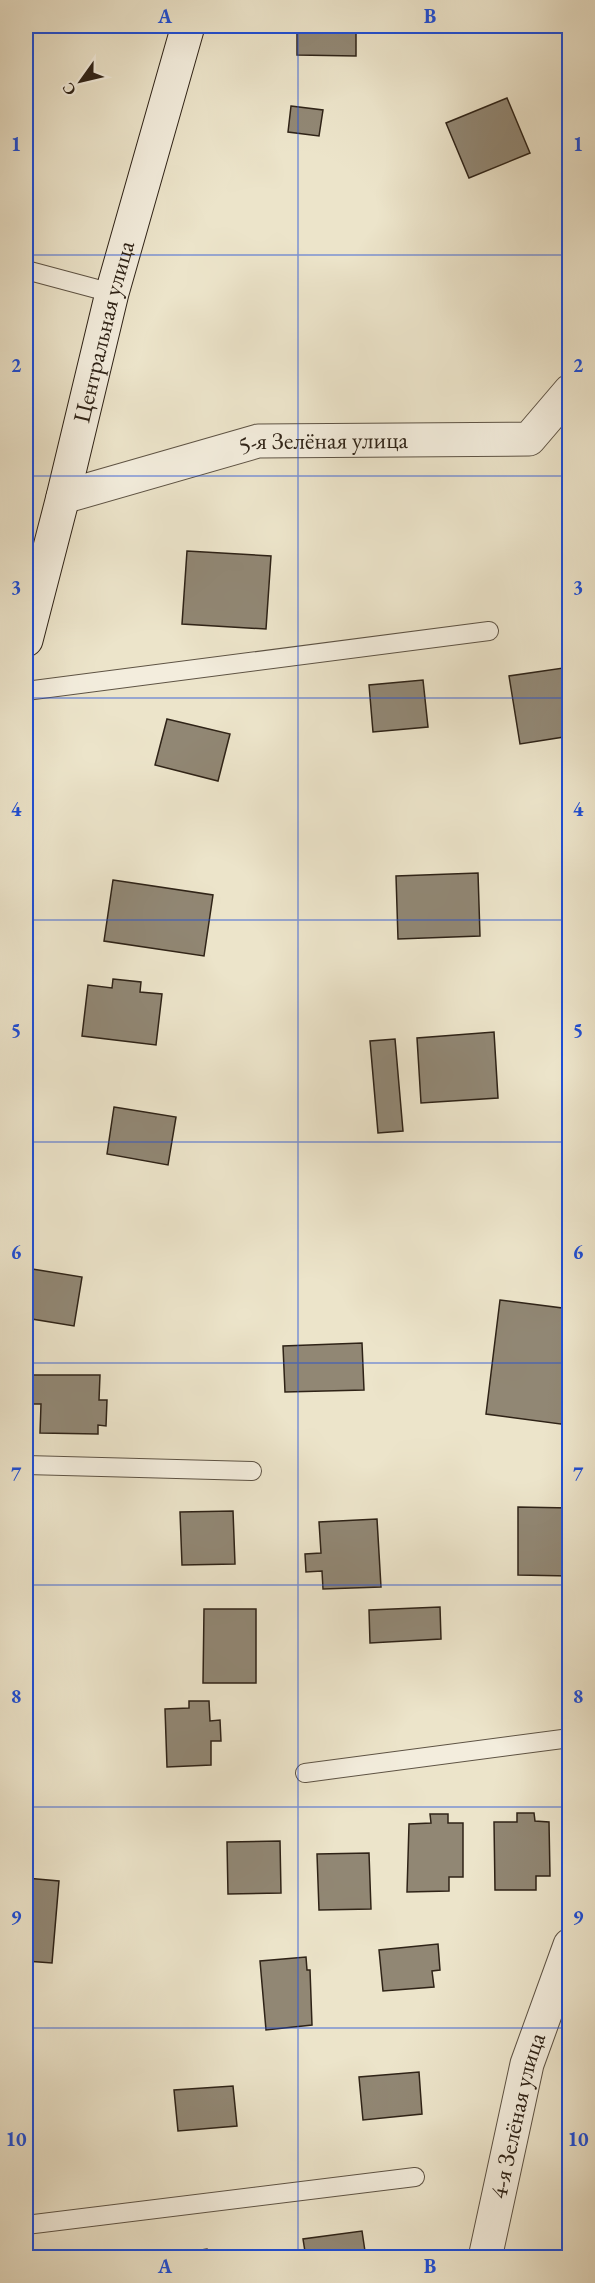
<svg xmlns="http://www.w3.org/2000/svg" width="595" height="2283" font-family="'EB Garamond',serif">
  <style>
    .building { fill: #918774; stroke: #2f2317; stroke-width: 1.5 }
    .lines { fill: none; stroke-linecap: round; stroke-linejoin: round }
    .lane-casing { stroke: #5e5344; stroke-width: 20 }
    .street-casing { stroke: #5e5344; stroke-width: 35 }
    .secondary-casing { stroke: #2f2317; stroke-width: 35 }
    .lane { stroke: #f3eddd; stroke-width: 18 }
    .street { stroke: #f3eddd; stroke-width: 33 }
    .secondary { stroke: #f3eddd; stroke-width: 33 }
    .grid { fill: none; stroke: #1d4ed8; stroke-width: 1.5; stroke-opacity: 0.55 }
    .labels { text-anchor: middle; stroke-width: 4.5; stroke-linejoin: round; paint-order: stroke }
    .street-label { font-size: 24px; fill: #2f2317; stroke: #f3eddd }
    .neatline { fill: none; stroke: #1d4ed8; stroke-width: 2 }
    .grid-label { font-size: 20px; text-anchor: middle; font-weight: bold; fill: #1d4ed8 }
  </style>
  <rect width="100%" height="100%" fill="#ece4ca"/>
  <filter id="stains"><feTurbulence type="fractalNoise" baseFrequency=".00333" numOctaves="4"/><feColorMatrix values="0 0 0 0 .2 0 0 0 0 .09 0 0 0 0 .02 0 0 0 .5 -.17"/></filter>
  <radialGradient id="worn" r=".72"><stop offset=".6" stop-color="#630" stop-opacity="0"/><stop offset="1" stop-color="#630" stop-opacity=".3"/></radialGradient>
  <g class="building">
    <polygon points="297,26 356,26 356,56 297,55"/>
    <polygon points="507,98 530,153 469,178 446,123"/>
    <polygon points="291,106 323,110 319,136 288,132"/>
    <polygon points="187,551 271,556 266,629 182,624"/>
    <polygon points="570,667 570,736 520,744 509,676"/>
    <polygon points="423,680 428,727 373,732 369,685"/>
    <polygon points="167,719 230,734 218,781 155,765"/>
    <polygon points="478,873 480,936 398,939 396,876"/>
    <polygon points="113,880 213,895 204,956 104,941"/>
    <polygon points="113,979 141,982 140,992 162,994 156,1045 82,1036 88,985 112,988"/>
    <polygon points="494,1032 498,1098 421,1103 417,1038"/>
    <polygon points="395,1039 403,1131 378,1133 370,1041"/>
    <polygon points="114,1107 176,1117 168,1165 107,1154"/>
    <polygon points="26,1268 82,1277 74,1326 26,1318"/>
    <polygon points="500,1300 570,1309 570,1410 568,1425 486,1414"/>
    <polygon points="362,1343 364,1390 285,1392 283,1346"/>
    <polygon points="33,1375 100,1375 99,1400 107,1400 106,1426 98,1425 98,1434 40,1433 41,1404 32,1404"/>
    <polygon points="518,1507 570,1508 570,1576 518,1575"/>
    <polygon points="233,1511 235,1564 182,1565 180,1512"/>
    <polygon points="377,1519 381,1587 323,1589 322,1571 306,1572 305,1554 321,1553 319,1522"/>
    <polygon points="440,1607 441,1639 370,1643 369,1610"/>
    <polygon points="204,1609 256,1609 256,1683 203,1683"/>
    <polygon points="189,1701 209,1701 210,1721 220,1720 221,1741 211,1741 211,1765 167,1767 165,1709 189,1708"/>
    <polygon points="517,1813 534,1813 535,1821 549,1822 550,1876 536,1876 536,1890 495,1890 494,1822 517,1822"/>
    <polygon points="430,1814 448,1814 448,1823 463,1823 463,1877 449,1877 449,1891 407,1892 409,1824 431,1823"/>
    <polygon points="280,1841 281,1893 228,1894 227,1842"/>
    <polygon points="369,1853 371,1909 319,1910 317,1854"/>
    <polygon points="26,1878 59,1881 52,1963 26,1961"/>
    <polygon points="438,1944 440,1970 432,1971 434,1987 383,1991 379,1950"/>
    <polygon points="306,1957 307,1970 310,1970 312,2025 266,2030 260,1961"/>
    <polygon points="419,2072 422,2114 363,2120 359,2077"/>
    <polygon points="233,2086 237,2126 178,2131 174,2090"/>
    <polygon points="362,2231 366,2258 306,2258 303,2239"/>
    <polygon points="207,2249 208,2258 153,2257"/>
  </g>
  <g class="lines">
    <defs>
      <g id="lane">
        <polyline points="26,270 112,293"/>
        <polyline points="26,691 489,631"/>
        <polyline points="26,1465 252,1471"/>
        <polyline points="305,1773 570,1738"/>
        <polyline points="26,2225 415,2177"/>
      </g>
      <g id="street">
        <path id="s1" d="M63,497L258,441L529,439L570,391"/>
        <path id="s2" d="M485,2258L527,2064L570,1945"/>
      </g>
      <g id="secondary">
        <path id="s3" d="M26,640L63,497L112,293L188,26"/>
      </g>
    </defs>
    <use href="#lane" class="lane-casing"/>
    <use href="#street" class="street-casing"/>
    <use href="#secondary" class="secondary-casing"/>
    <use href="#lane" class="lane"/>
    <use href="#street" class="street"/>
    <use href="#secondary" class="secondary"/>
  </g>
  <path class="grid" d="M298,26V2258M26,255H570M26,476H570M26,698H570M26,920H570M26,1142H570M26,1363H570M26,1585H570M26,1807H570M26,2028H570"/>
  <g class="labels">
    <g class="street-label">
      <text dy="8" stroke="none"><textPath href="#s3" startOffset="318">Центральная улица</textPath></text>
      <text dy="8" stroke="none"><textPath href="#s1" startOffset="268">5-я Зелёная улица</textPath></text>
      <text dy="8" stroke="none"><textPath href="#s2" startOffset="146">4-я Зелёная улица</textPath></text>
    </g>
  </g>
  <rect width="595" height="2283" fill="none" stroke="#ece4ca" stroke-width="66"/>
  <g transform="translate(81 81) rotate(236)" stroke="#f3eddd" stroke-width="4.5" paint-order="stroke">
  <path d="M0-4.5L10 22L0 15L-10 22Z" fill="#2f2317"/>
  <text y="-9" font-size="16" font-weight="bold" text-anchor="middle" fill="#2f2317">С</text>
  </g>
  <rect x="33" y="33" width="529" height="2217" class="neatline"/>
  <g class="grid-label">
    <text x="165" y="23">A</text>
    <text x="430" y="23">B</text>
    <text x="16" y="151">1</text>
    <text x="578" y="151">1</text>
    <text x="16" y="372">2</text>
    <text x="578" y="372">2</text>
    <text x="16" y="594">3</text>
    <text x="578" y="594">3</text>
    <text x="16" y="816">4</text>
    <text x="578" y="816">4</text>
    <text x="16" y="1037">5</text>
    <text x="578" y="1037">5</text>
    <text x="16" y="1259">6</text>
    <text x="578" y="1259">6</text>
    <text x="16" y="1481">7</text>
    <text x="578" y="1481">7</text>
    <text x="16" y="1703">8</text>
    <text x="578" y="1703">8</text>
    <text x="16" y="1924">9</text>
    <text x="578" y="1924">9</text>
    <text x="16" y="2146">10</text>
    <text x="578" y="2146">10</text>
    <text x="165" y="2273">A</text>
    <text x="430" y="2273">B</text>
  </g>
  <rect width="100%" height="100%" filter="url(#stains)"/>
  <rect width="100%" height="100%" fill="url(#worn)"/>
</svg>
